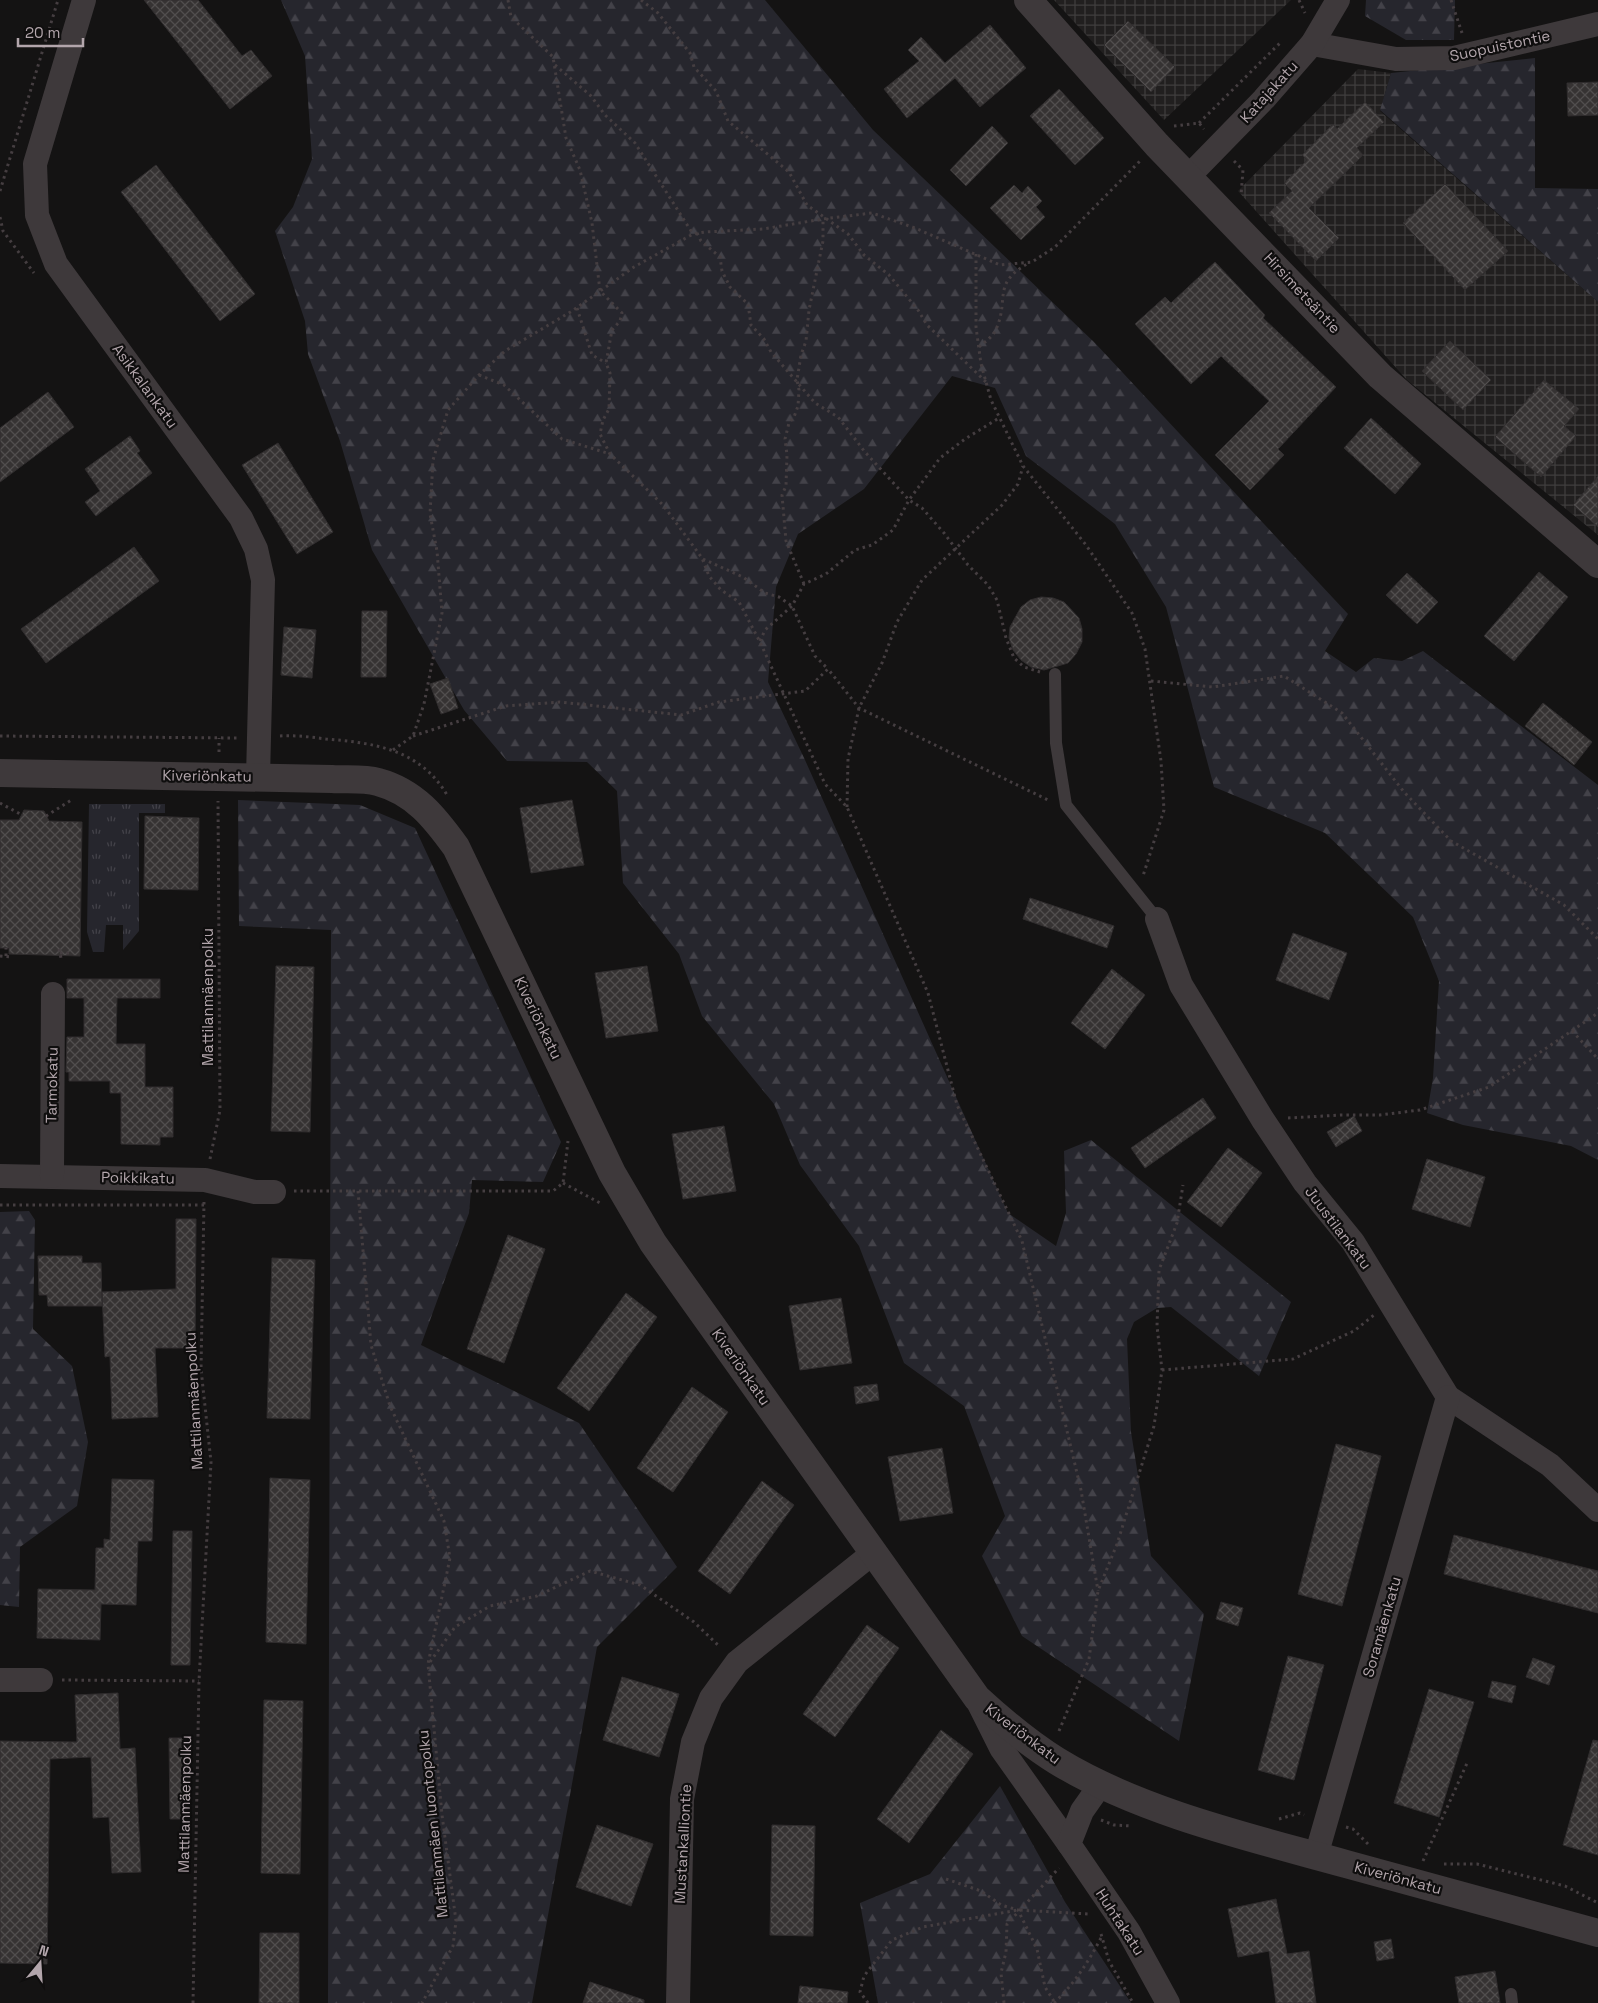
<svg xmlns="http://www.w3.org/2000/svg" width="1598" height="2003" font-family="'Space Grotesk',sans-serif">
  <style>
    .industrial { fill: url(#industrial-grid) }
    .grass { fill: url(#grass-tufts) }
    .forest { fill: url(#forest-firs) }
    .building { fill: url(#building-cross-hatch); stroke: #302d2e }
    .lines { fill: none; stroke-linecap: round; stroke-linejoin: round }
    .path { stroke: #453e41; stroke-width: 3; stroke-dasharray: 2.5 4; stroke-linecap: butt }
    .service { stroke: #3e393b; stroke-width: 12 }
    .minor { stroke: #3e393b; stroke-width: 24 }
    .tertiary { stroke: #3e393b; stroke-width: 28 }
    .labels { text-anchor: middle; stroke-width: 4.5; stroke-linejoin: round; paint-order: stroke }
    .street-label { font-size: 15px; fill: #b3a6ac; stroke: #0f0e0e }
  </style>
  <defs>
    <pattern id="industrial-grid" width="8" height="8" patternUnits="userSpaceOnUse" patternTransform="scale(1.25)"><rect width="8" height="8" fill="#211f1f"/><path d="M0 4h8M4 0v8" fill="none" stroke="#3f3d3d"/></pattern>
    <pattern id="grass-tufts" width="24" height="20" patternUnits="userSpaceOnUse" patternTransform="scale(1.25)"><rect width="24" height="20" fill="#26262d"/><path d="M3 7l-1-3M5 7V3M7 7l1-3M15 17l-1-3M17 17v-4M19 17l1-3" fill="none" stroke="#434249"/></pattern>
    <pattern id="forest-firs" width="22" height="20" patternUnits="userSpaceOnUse" patternTransform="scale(1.25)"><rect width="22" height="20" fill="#26262d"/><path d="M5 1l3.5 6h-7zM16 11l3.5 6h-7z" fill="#434249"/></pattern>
    <pattern id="building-cross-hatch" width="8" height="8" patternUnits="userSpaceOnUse" patternTransform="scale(1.25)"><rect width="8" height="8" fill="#363333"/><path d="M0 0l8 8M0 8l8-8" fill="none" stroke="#514e4e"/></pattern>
  </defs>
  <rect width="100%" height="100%" fill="#141313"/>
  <g class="industrial">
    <polygon points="1054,0 1291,0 1164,120"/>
    <polygon points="1358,69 1391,73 1380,111 1598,302 1598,535 1407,380 1238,191"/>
  </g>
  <polygon class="grass" points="89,804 165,804 165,813 139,813 139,931 123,950 123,925 106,925 104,952 93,952 87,932"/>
  <g class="forest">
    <polygon points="281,0 765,0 873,130 1095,343 1348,614 1325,651 1356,672 1374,658 1402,661 1423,651 1598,785 1598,1160 1571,1146 1463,1125 1427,1113 1433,1078 1439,981 1413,917 1325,833 1214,787 1166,607 1115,524 1026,456 995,388 952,376 864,489 798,534 776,587 768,682 805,760 1008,1213 1056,1246 1066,1213 1064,1151 1091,1140 1291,1302 1259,1376 1171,1307 1157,1308 1134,1322 1127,1339 1131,1432 1151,1556 1204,1614 1179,1741 1022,1636 982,1556 1005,1516 964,1406 904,1363 859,1246 800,1165 774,1104 702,1016 679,954 623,883 617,791 587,762 507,761 464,710 372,550 340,441 308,354 305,321 275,231 293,207 312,159 305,56"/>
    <polygon points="1366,0 1455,0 1454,40 1406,40 1365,16"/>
    <polygon points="1535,58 1535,188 1598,189 1598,302 1380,110 1391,73"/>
    <polygon points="238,800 360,805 415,828 561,1142 543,1182 472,1180 469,1213 421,1345 579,1423 677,1567 597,1647 532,2003 328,2003 331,930 239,926"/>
    <polygon points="29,1211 35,1220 33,1329 72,1366 88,1442 77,1506 20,1547 19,1607 0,1605 0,1212"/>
    <polygon points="1000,1786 1065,1902 1131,2003 878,2003 860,1903 930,1874"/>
  </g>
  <g class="building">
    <polygon points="144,0 198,0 242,56 251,50 272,76 230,109"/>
    <polygon points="1128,21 1175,67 1151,92 1104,45"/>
    <polygon points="990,25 1026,68 980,107 955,78 907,118 884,89 919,61 908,50 921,37 945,63"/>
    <polygon points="1598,82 1598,115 1568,116 1567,83"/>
    <polygon points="1059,89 1104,138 1075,165 1030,116"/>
    <polygon points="1365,102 1384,122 1357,148 1363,155 1309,208 1339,238 1316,261 1269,213 1292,191 1284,183 1307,160 1302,155 1333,124 1337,129"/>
    <polygon points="992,126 1008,143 966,186 950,170"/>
    <polygon points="156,165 255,294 220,321 121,192"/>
    <polygon points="1445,184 1508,251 1465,290 1403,223"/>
    <polygon points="1014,185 1022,193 1028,186 1042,201 1036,207 1045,217 1021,240 990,208"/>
    <polygon points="1215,262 1265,315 1263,318 1336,387 1278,449 1284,455 1250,490 1215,455 1269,401 1221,356 1191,384 1135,324 1165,297 1171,303"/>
    <polygon points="1450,341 1491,380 1463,410 1422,371"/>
    <polygon points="1544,380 1579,409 1564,426 1576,436 1541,477 1495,437"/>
    <polygon points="48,392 74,427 0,482 0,428"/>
    <polygon points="1371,418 1421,464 1395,494 1344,448"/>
    <polygon points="130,436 140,451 137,453 152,473 96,516 85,502 100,491 85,469"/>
    <polygon points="278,443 333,532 297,554 242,465"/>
    <polygon points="1598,476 1598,527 1573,505"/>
    <polygon points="134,547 159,581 46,663 21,629"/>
    <polygon points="1539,572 1568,597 1514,661 1484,636"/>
    <polygon points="1407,573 1438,602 1417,624 1386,595"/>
    <polygon points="1041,597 1053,598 1064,602 1079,618 1082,629 1082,642 1076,654 1068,663 1044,670 1031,667 1021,660 1013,650 1009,638 1010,627 1021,607 1030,600"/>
    <polygon points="362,611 387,611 386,677 361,677"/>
    <polygon points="284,627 316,630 312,678 281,675"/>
    <polygon points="448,678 458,708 441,714 430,684"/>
    <polygon points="1543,703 1592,742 1574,765 1525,726"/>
    <polygon points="572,800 584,865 531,873 520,808"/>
    <polygon points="24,810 44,811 49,821 82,822 80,956 9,954 9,948 0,948 0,820 19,820"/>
    <polygon points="145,816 199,818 198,890 144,889"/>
    <polygon points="1030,898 1114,926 1107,948 1023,919"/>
    <polygon points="1293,933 1347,953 1329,1000 1276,980"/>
    <polygon points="276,966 314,967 310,1132 271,1131"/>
    <polygon points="647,966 658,1031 606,1038 595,973"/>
    <polygon points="1112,969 1145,995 1105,1049 1071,1023"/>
    <polygon points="67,979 160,979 160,998 117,998 116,1044 145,1044 145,1087 173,1087 173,1137 160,1137 160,1145 121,1144 121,1093 110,1093 110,1081 69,1081 69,1072 66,1072 67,1037 84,1037 84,998 67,998"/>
    <polygon points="1203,1098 1216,1118 1145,1168 1131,1148"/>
    <polygon points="1354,1116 1362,1131 1336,1147 1327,1132"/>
    <polygon points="724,1126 736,1191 683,1199 672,1134"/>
    <polygon points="1228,1148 1262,1173 1221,1227 1187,1202"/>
    <polygon points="1427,1159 1485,1177 1470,1227 1412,1209"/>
    <polygon points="176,1219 196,1219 195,1348 155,1348 158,1417 112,1419 110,1356 105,1357 102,1292 176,1289"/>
    <polygon points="508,1235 545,1249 504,1363 467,1349"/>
    <polygon points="38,1256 82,1256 82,1263 101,1263 102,1306 48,1306 47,1295 39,1295"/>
    <polygon points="272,1258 315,1260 310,1419 267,1418"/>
    <polygon points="626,1293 657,1317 589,1411 557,1388"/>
    <polygon points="841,1298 852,1363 800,1370 789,1306"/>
    <polygon points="877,1384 879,1400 856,1404 854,1387"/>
    <polygon points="692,1387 728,1412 673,1492 637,1468"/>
    <polygon points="1336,1444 1381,1456 1342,1606 1298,1594"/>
    <polygon points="942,1448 953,1513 900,1521 888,1457"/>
    <polygon points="270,1478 310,1480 306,1644 266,1642"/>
    <polygon points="112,1479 154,1480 152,1541 138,1541 136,1605 101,1604 100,1640 37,1638 38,1589 95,1590 96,1548 104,1548 104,1539 110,1540"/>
    <polygon points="762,1481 794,1505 730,1594 698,1571"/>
    <polygon points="173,1531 192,1531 190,1665 171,1665"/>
    <polygon points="1454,1535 1598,1571 1598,1613 1444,1574"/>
    <polygon points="1221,1602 1243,1608 1238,1626 1216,1619"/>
    <polygon points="867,1625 899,1648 835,1737 803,1714"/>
    <polygon points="1288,1656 1324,1665 1294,1780 1258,1770"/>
    <polygon points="1533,1658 1555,1666 1549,1685 1526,1677"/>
    <polygon points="622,1677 679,1694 659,1757 603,1740"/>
    <polygon points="1492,1681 1516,1686 1512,1703 1488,1697"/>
    <polygon points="1429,1689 1474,1702 1439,1817 1394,1803"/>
    <polygon points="118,1693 120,1749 135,1748 141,1872 112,1873 109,1817 93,1818 91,1757 50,1759 47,1964 0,1963 0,1741 77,1742 75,1695"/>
    <polygon points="264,1700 303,1701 300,1874 261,1873"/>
    <polygon points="941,1730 973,1754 909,1843 877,1819"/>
    <polygon points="169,1738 187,1738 187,1819 170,1819"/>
    <polygon points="1593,1740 1598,1741 1598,1855 1563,1845"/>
    <polygon points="597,1825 653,1844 631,1906 576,1887"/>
    <polygon points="772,1825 815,1826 813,1936 770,1935"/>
    <polygon points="1276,1899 1287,1954 1309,1951 1316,2003 1276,2003 1269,1951 1238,1957 1228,1909"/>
    <polygon points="260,1933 299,1933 299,2003 259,2003"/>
    <polygon points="1391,1939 1394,1958 1377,1961 1374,1942"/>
    <polygon points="1495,1971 1500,2003 1459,2003 1455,1977"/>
    <polygon points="590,1982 644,2000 644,2003 583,2003"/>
    <polygon points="800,1986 848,1992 847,2003 798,2003"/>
  </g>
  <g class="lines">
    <g class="path">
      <polyline points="508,0 511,17 553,57 566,138 580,170 592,223 600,291 622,313 620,321 612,330 606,363 610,373 609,409 603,420 600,434 610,454 663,505 702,558 709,576 721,590 739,602 760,642 825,784 847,807 928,993 957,1105 1022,1241 1081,1490 1098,1591"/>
      <polyline points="641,0 658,13 690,53 694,67 716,91 728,121 789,172 807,205 848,234 864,255 889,275 918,310 927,325 986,382"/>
      <polyline points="1299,0 1305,13"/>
      <polyline points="1451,0 1462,33"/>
      <polyline points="555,65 591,96 605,115 635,143 693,234"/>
      <polyline points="1199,123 1281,42"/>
      <polyline points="1174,126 1199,123 1204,129"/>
      <polyline points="1234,161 1243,170 1241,196"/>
      <polyline points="0,191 58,0"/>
      <polyline points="0,217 3,231 34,273"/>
      <polyline points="697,233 701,241 720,257 722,271 730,287 748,304 751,325 764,339 771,352 815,403 838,417 865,452 909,500 922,508 944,533 968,565 988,585 997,600 1006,638 1014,658 1024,667 1040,672"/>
      <polyline points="976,254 976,327 981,364 991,400 1023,466 1086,545 1132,613 1145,649 1161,761 1164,810 1143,876"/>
      <polyline points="577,308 592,355 606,363"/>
      <path d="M979,347C986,341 994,336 997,327C1009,298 992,283 1029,263"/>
      <polyline points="479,375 504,385 562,439 610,454"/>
      <polyline points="703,559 743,577 765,593 779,597 792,606 815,656 828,669"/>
      <polyline points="804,584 786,541 782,495 786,486 787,455 785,439 789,423 794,417 798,406 799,390 797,380 801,355 806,341 809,310 823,241 823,219"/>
      <polyline points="760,641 765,630 792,606 804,584 826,574 855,550 872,545 893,530 909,500 940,458 965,439 999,418"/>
      <polyline points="1151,681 1213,687 1284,676 1342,713 1404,792 1451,841 1564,905 1598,939"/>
      <polyline points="0,736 237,738"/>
      <path d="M280,736C295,735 311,737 326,739C374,743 420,749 447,795"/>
      <polyline points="413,736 506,706 560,702 681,715 719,702 805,691 828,669 859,708 1048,800"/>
      <polyline points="393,750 413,736 424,704 442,613 437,551 430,514 433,460 448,410 479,375 505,351 572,311 634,267 693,234 705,232 763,229 823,219 872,213 915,228 1000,265 1032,262 1055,247 1140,161"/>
      <polyline points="219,752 219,738"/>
      <polyline points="0,803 22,815"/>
      <polyline points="847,807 848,759 859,708 882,663 897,622 922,580 1002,505 1018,484 1023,466"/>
      <polyline points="46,816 73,799"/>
      <polyline points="59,949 61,958"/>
      <polyline points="60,953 70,953"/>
      <polyline points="0,956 11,957"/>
      <polyline points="6,956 6,948"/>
      <polyline points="1572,1031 1598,1059"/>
      <polyline points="1288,1118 1341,1115 1380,1115 1420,1110 1489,1087 1598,1013"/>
      <polyline points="210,1159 220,1110 218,801"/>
      <polyline points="563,1183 600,1203"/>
      <polyline points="294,1191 553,1191 563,1183 568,1141"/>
      <polyline points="358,1191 371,1345 390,1406 444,1521 450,1558 428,1664 442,1815 456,1921 453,1946 422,2003"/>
      <polyline points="0,1205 204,1205"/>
      <polyline points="1162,1370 1293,1359 1354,1331 1374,1315"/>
      <polyline points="430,1662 455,1627 490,1606 537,1596 590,1571 640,1585 694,1622 720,1647"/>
      <polyline points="62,1680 199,1681"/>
      <polyline points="1059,1731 1089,1659 1098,1591 1117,1544 1154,1426 1162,1370 1157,1326 1159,1270 1177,1223 1183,1185"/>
      <polyline points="1279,1819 1300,1813 1304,1815"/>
      <polyline points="1101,1820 1114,1825 1131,1826"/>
      <polyline points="1346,1827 1353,1829 1368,1844"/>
      <polyline points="1423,1861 1468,1761"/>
      <polyline points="1444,1864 1477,1864 1565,1886 1598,1903"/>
      <polyline points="946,1879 981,1891 1001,1905 1018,1910 1037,1949 1045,1987 1055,2003"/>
      <polyline points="1101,1934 1109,1961 1133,2003"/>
      <polyline points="193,2003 199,1681 211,1462 201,1369 204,1202"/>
      <polyline points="868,2003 860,1992 864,1976 892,1940 923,1927 1018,1910 1089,1914"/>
      <polyline points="1004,2003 1001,1973 1006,1952 1007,1924 1059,1868"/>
      <path d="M1054,2003C1075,1983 1089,1961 1102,1936"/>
    </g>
    <g class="service">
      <polyline points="1055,674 1056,743 1066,805 1157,919"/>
      <polyline points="1511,1994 1512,2003"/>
    </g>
    <g class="minor">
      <polyline points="84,0 35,164 37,215 56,264 241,518 256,549 263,580 258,777"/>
      <polyline points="1312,44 1396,59 1454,58 1598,24"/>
      <polyline points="1189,176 1264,99 1312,44 1338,0"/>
      <polyline points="1157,919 1181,985 1263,1120 1305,1183 1353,1242 1448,1397 1550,1465 1598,1510"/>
      <polyline points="0,1176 205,1180 255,1192 274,1192"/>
      <polyline points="52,1176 53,994"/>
      <polyline points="0,1680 41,1680"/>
      <polyline points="977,1700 1001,1748 1069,1844"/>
      <polyline points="1101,1784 1082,1811 1069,1844 1129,1932 1168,2003"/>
      <polyline points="1316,1856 1448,1397"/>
      <polyline points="678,2003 682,1799 693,1742 711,1698 737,1662 873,1553"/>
    </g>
    <g class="tertiary">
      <polyline points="1028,0 1157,145 1380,376 1598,564"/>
      <path d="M0,773L332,779C347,780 364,778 378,782C415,792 435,818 456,847L612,1173L653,1243L977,1698C1002,1721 1028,1743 1057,1761C1140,1812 1252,1838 1346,1864C1430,1887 1514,1910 1598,1933"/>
    </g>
  </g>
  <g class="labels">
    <g class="street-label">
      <text transform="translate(1500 46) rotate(-12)" y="5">Suopuistontie</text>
      <text transform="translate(1269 92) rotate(-48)" y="5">Katajakatu</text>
      <text transform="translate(1302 293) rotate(47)" y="5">Hirsimetsäntie</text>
      <text transform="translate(145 386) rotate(54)" y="5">Asikkalankatu</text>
      <text transform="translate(207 776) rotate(1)" y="5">Kiveriönkatu</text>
      <text transform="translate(208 997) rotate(-90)" y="5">Mattilanmäenpolku</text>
      <text transform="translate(538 1018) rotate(64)" y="5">Kiveriönkatu</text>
      <text transform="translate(52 1085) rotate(-89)" y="5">Tarmokatu</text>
      <text transform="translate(138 1178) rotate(1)" y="5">Poikkikatu</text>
      <text transform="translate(1338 1228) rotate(53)" y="5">Juustilankatu</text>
      <text transform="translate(741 1367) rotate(55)" y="5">Kiveriönkatu</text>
      <text transform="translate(194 1401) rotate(-93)" y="5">Mattilanmäenpolku</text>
      <text transform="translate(1382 1627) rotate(-74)" y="5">Soramäenkatu</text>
      <text transform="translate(1023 1734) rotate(37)" y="5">Kiveriönkatu</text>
      <text transform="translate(185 1804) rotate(-89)" y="5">Mattilanmäenpolku</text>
      <text transform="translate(433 1824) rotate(-96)" y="5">Mattilanmäen luontopolku</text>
      <text transform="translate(683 1844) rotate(-87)" y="5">Mustankalliontie</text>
      <text transform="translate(1398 1878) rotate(15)" y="5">Kiveriönkatu</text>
      <text transform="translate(1120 1922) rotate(57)" y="5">Huhtakatu</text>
    </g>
  </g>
  <g transform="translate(40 1963) rotate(18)" stroke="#0f0e0e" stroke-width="4" paint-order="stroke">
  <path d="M0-4L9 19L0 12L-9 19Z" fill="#b3a6ac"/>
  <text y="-8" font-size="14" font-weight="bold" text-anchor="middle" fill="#b3a6ac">N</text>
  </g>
  <path d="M18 38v8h65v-8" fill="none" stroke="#b3a6ac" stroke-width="2.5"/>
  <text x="25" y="38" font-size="15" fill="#b3a6ac" stroke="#0f0e0e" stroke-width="4" paint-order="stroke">20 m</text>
</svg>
